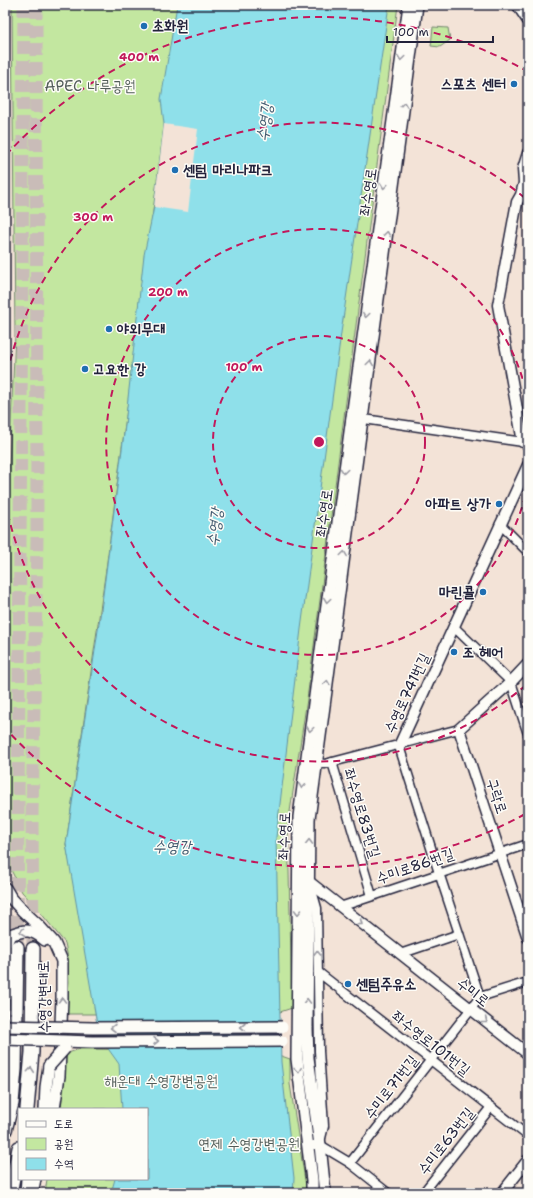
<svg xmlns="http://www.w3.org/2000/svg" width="533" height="1198" font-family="'Shantell Sans','Poor Story',sans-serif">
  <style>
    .green { fill: #c3e7a0; stroke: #72846e }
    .water { fill: #8fe0ea; stroke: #6394a4 }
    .pier { fill: #f3e3d7 }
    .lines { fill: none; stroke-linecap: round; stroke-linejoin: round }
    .trunk-tunnel { stroke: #c9bcb8; stroke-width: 13; stroke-dasharray: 13 6; stroke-linecap: butt }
    .minor-casing { stroke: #22223b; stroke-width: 11 }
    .tertiary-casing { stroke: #22223b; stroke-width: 13 }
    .secondary-casing { stroke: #22223b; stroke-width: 14 }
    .trunk-casing { stroke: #22223b; stroke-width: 16 }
    .minor { stroke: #fdfcf7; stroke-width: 8 }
    .tertiary { stroke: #fdfcf7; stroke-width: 10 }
    .secondary { stroke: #fdfcf7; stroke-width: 11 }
    .trunk { stroke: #fdfcf7; stroke-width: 13 }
    .secondary-bridge-casing { stroke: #22223b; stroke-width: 14; stroke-linecap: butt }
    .secondary-bridge { stroke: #fdfcf7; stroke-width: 11 }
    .oneway { stroke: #9a9aa2 }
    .ring { fill: none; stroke: #c2185b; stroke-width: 2; stroke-dasharray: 7 5 }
    .poi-dot { fill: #1f6fb2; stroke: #fdfcf7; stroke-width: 1.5 }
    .labels { text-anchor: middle; stroke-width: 3; stroke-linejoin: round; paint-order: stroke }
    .poi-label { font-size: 15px; font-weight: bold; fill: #22223b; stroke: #fdfcf7; text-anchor: start }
    .park-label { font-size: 15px; fill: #525d59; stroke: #fdfcf7 }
    .street-label { font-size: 15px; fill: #22223b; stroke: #fdfcf7 }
    .water-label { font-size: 16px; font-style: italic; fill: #435b70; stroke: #fdfcf7 }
    .centre { fill: #c2185b; stroke: #fdfcf7; stroke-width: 2 }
    .ring-label { font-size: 12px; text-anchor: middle; font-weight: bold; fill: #c2185b; stroke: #fdfcf7; stroke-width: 3; stroke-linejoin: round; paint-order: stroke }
  </style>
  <rect width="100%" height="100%" fill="#f3e3d7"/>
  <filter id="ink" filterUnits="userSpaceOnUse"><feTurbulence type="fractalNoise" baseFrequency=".025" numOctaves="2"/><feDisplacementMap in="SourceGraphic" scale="8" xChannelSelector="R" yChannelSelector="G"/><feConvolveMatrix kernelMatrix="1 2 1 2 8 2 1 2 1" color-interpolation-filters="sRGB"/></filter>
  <g filter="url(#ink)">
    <g class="green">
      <polygon points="12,5 180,5 106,569 66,844 101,1014 66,1014 69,982 68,958 65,943 36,907 22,892 8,864 5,850 5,554 15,335"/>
      <polygon points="382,5 398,5 307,699 288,825 292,1008 268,1016 270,827"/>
      <polygon points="433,27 448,28 450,40 440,47 431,46"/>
      <polygon points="80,1049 267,1051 290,1059 290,1084 307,1193 45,1193 47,1179 147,1179 147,1109 58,1109 62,1058 68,1053"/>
    </g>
    <polygon class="water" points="177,5 389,5 341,333 301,629 276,837 281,1062 294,1178 293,1193 111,1193 115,1179 147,1179 147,1109 122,1109 119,1064 99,1036 66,844 101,610 124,434 144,255 154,207 163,134 164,124 161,99"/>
    <polygon class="pier" points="164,124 198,129 188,212 154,207"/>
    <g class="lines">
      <g class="trunk-tunnel">
        <polyline points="17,947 24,5"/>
        <polyline points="33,949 32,817 37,538 36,5"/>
      </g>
      <defs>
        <g id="minor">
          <polyline points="357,418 523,442"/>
          <polyline points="500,524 528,552"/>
          <polyline points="454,627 511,682 528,734"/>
          <polyline points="332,762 372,896"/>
          <polyline points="311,763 325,764 459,729"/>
          <polyline points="311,887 317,908 319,1051 324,1126 321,1138"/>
          <polyline points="340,907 528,844"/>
          <polyline points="400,954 459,934"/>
          <polyline points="318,972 528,1136"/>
          <polyline points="480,997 528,982"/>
          <polyline points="308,1145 320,1145 350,1163 388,1193"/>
          <polyline points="350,1163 480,997 439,873 399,746"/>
          <polyline points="423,1193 491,1107"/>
        </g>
        <g id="tertiary">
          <polyline points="528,153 523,169 524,183 521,195 517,202 498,305 523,442 528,443"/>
          <polyline points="528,664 511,682 459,729 528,938"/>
          <polyline points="399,746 528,465"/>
          <polyline points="303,877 528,1054"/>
          <polyline points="502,1193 528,1160"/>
        </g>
        <g id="secondary">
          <polyline points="518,5 528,20"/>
          <polyline points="5,888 11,898 23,911 38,925 54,943 62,961 62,998 59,1076 54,1109"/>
          <path d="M5,995V945L10,935C26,929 32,929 45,940"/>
          <polyline points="45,1109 46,1087 49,1066"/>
          <polyline points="32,1193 35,1179"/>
          <polyline points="312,1193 312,1180 297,1059 299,817 350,432 409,5"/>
          <polyline points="325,1193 320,1145 308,1058 307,1028 309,819 417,5"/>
        </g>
        <g id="trunk">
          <polyline points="27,1109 32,1052 33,949"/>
          <polyline points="5,1130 12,1103 15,1069 17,947"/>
          <polyline points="10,1193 19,1148"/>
          <polyline points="27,1193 28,1179"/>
        </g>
      </defs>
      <use href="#minor" class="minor-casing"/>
      <use href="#tertiary" class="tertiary-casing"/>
      <use href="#secondary" class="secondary-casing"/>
      <use href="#trunk" class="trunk-casing"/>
      <use href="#minor" class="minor"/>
      <use href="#tertiary" class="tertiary"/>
      <use href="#secondary" class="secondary"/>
      <use href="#trunk" class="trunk"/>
      <defs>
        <g id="secondary-bridge">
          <polyline points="5,1026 93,1028 282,1027"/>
          <polyline points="5,1039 92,1042 282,1041"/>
          <polyline points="49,1066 65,1048"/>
        </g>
      </defs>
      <use href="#secondary-bridge" class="secondary-bridge-casing"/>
      <use href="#secondary-bridge" class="secondary-bridge"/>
    </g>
    <defs><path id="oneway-chevron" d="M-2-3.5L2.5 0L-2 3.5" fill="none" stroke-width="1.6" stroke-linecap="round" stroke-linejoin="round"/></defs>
    <g class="oneway">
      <use href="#oneway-chevron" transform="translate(401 58) rotate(98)"/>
      <use href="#oneway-chevron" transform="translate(404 105) rotate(-82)"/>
      <use href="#oneway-chevron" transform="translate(384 186) rotate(98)"/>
      <use href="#oneway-chevron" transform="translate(387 234) rotate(-82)"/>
      <use href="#oneway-chevron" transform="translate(366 315) rotate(98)"/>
      <use href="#oneway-chevron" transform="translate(370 363) rotate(-82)"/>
      <use href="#oneway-chevron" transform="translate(344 471) rotate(98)"/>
      <use href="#oneway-chevron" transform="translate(344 554) rotate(-82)"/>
      <use href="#oneway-chevron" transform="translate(327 600) rotate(98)"/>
      <use href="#oneway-chevron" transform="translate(327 683) rotate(-82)"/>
      <use href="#oneway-chevron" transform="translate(310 729) rotate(98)"/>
      <use href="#oneway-chevron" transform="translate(302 786) rotate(97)"/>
      <use href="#oneway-chevron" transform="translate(309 842) rotate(-89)"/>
      <use href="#oneway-chevron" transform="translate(298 912) rotate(91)"/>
      <use href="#oneway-chevron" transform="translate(360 923) rotate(38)"/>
      <use href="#oneway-chevron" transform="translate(22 932) rotate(173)"/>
      <use href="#oneway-chevron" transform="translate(317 953) rotate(-91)"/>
      <use href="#oneway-chevron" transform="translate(62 1000) rotate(-89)"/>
      <use href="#oneway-chevron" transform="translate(307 1001) rotate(-89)"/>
      <use href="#oneway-chevron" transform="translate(485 1021) rotate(38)"/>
      <use href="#oneway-chevron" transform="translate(243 1027) rotate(180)"/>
      <use href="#oneway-chevron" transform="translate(113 1028) rotate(180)"/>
      <use href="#oneway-chevron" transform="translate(156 1041)"/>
      <use href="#oneway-chevron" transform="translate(31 1070) rotate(-85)"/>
      <use href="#oneway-chevron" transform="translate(298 1070) rotate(83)"/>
    </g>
  </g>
  <g class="ring">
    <circle cx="319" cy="442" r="106"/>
    <path d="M528 484A213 213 0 1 1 528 400"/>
    <path d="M526 685A319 319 0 0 1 5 500M5 384A319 319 0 0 1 526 199"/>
    <path d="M525 814A425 425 0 0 1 6 729M6 155A425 425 0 0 1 525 70"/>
  </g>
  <g class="poi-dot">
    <circle cx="144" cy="26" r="4"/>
    <circle cx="514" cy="84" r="4"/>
    <circle cx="175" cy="170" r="4"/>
    <circle cx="109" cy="329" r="4"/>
    <circle cx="85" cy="369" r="4"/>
    <circle cx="499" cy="504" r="4"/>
    <circle cx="483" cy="592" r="4"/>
    <circle cx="454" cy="652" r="4"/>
    <circle cx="348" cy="984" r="4"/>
  </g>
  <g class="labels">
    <g class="poi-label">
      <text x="152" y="31">초화원</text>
      <text x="506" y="89" text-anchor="end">스포츠 센터</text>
      <text x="183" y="175">센텀 마리나파크</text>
      <text x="117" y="334">야외무대</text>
      <text x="93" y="374">고요한 강</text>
      <text x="491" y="509" text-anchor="end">아파트 상가</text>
      <text x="475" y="597" text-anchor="end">마린콜</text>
      <text x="462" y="657">조 헤어</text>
      <text x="356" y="989">센텀주유소</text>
    </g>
    <g class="park-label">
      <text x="90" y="91">APEC 나루공원</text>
      <text x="161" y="1086">해운대 수영강변공원</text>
      <text x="249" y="1149">연제 수영강변공원</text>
    </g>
    <g class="street-label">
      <text transform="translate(368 192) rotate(-82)" y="5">좌수영로</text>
      <text transform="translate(324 513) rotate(-82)" y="5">좌수영로</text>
      <text transform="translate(407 693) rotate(-65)" y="5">수영로741번길</text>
      <text transform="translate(497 796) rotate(72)" y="5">구락로</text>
      <text transform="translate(362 813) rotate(73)" y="5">좌수영로83번길</text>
      <text transform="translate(284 836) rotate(-88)" y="5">좌수영로</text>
      <text transform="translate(415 866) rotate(-19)" y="5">수미로86번길</text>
      <text transform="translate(473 992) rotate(38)" y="5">수미로</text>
      <text transform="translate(44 997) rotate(-91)" y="5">수영강변대로</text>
      <text transform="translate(431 1043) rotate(38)" y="5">좌수영로101번길</text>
      <text transform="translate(391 1087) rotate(-52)" y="5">수미로71번길</text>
      <text transform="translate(446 1141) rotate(-52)" y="5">수미로63번길</text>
    </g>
    <g class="water-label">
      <text transform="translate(264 122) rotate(-83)" y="6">수영강</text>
      <text transform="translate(214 527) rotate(-83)" y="6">수영강</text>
      <text x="172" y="852">수영강</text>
    </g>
  </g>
  <circle cx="319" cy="442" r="6" class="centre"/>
  <g class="ring-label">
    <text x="139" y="61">400 m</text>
    <text x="93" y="221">300 m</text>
    <text x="168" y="296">200 m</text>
    <text x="244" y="371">100 m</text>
  </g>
  <rect width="533" height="1198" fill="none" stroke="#fdfcf7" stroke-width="20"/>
  <rect x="10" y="10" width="513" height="1178" fill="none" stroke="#22223b" stroke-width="1.5" filter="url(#ink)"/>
  <rect x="18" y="1108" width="130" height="72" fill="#fdfcf7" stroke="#a5a5ac"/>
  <rect x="26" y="1121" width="20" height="6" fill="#fdfcf7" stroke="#a5a5ac"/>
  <text x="54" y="1128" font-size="12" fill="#22223b">도로</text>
  <rect x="26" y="1138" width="20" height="12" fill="#c3e7a0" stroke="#a5a5ac"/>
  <text x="54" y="1148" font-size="12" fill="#22223b">공원</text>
  <rect x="26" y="1158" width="20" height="12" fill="#8fe0ea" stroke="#a5a5ac"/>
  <text x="54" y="1168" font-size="12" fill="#22223b">수역</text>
  <path d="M387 36v6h106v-6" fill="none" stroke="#22223b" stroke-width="2"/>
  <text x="393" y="36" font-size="12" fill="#22223b" stroke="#fdfcf7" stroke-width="3" paint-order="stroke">100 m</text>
</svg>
